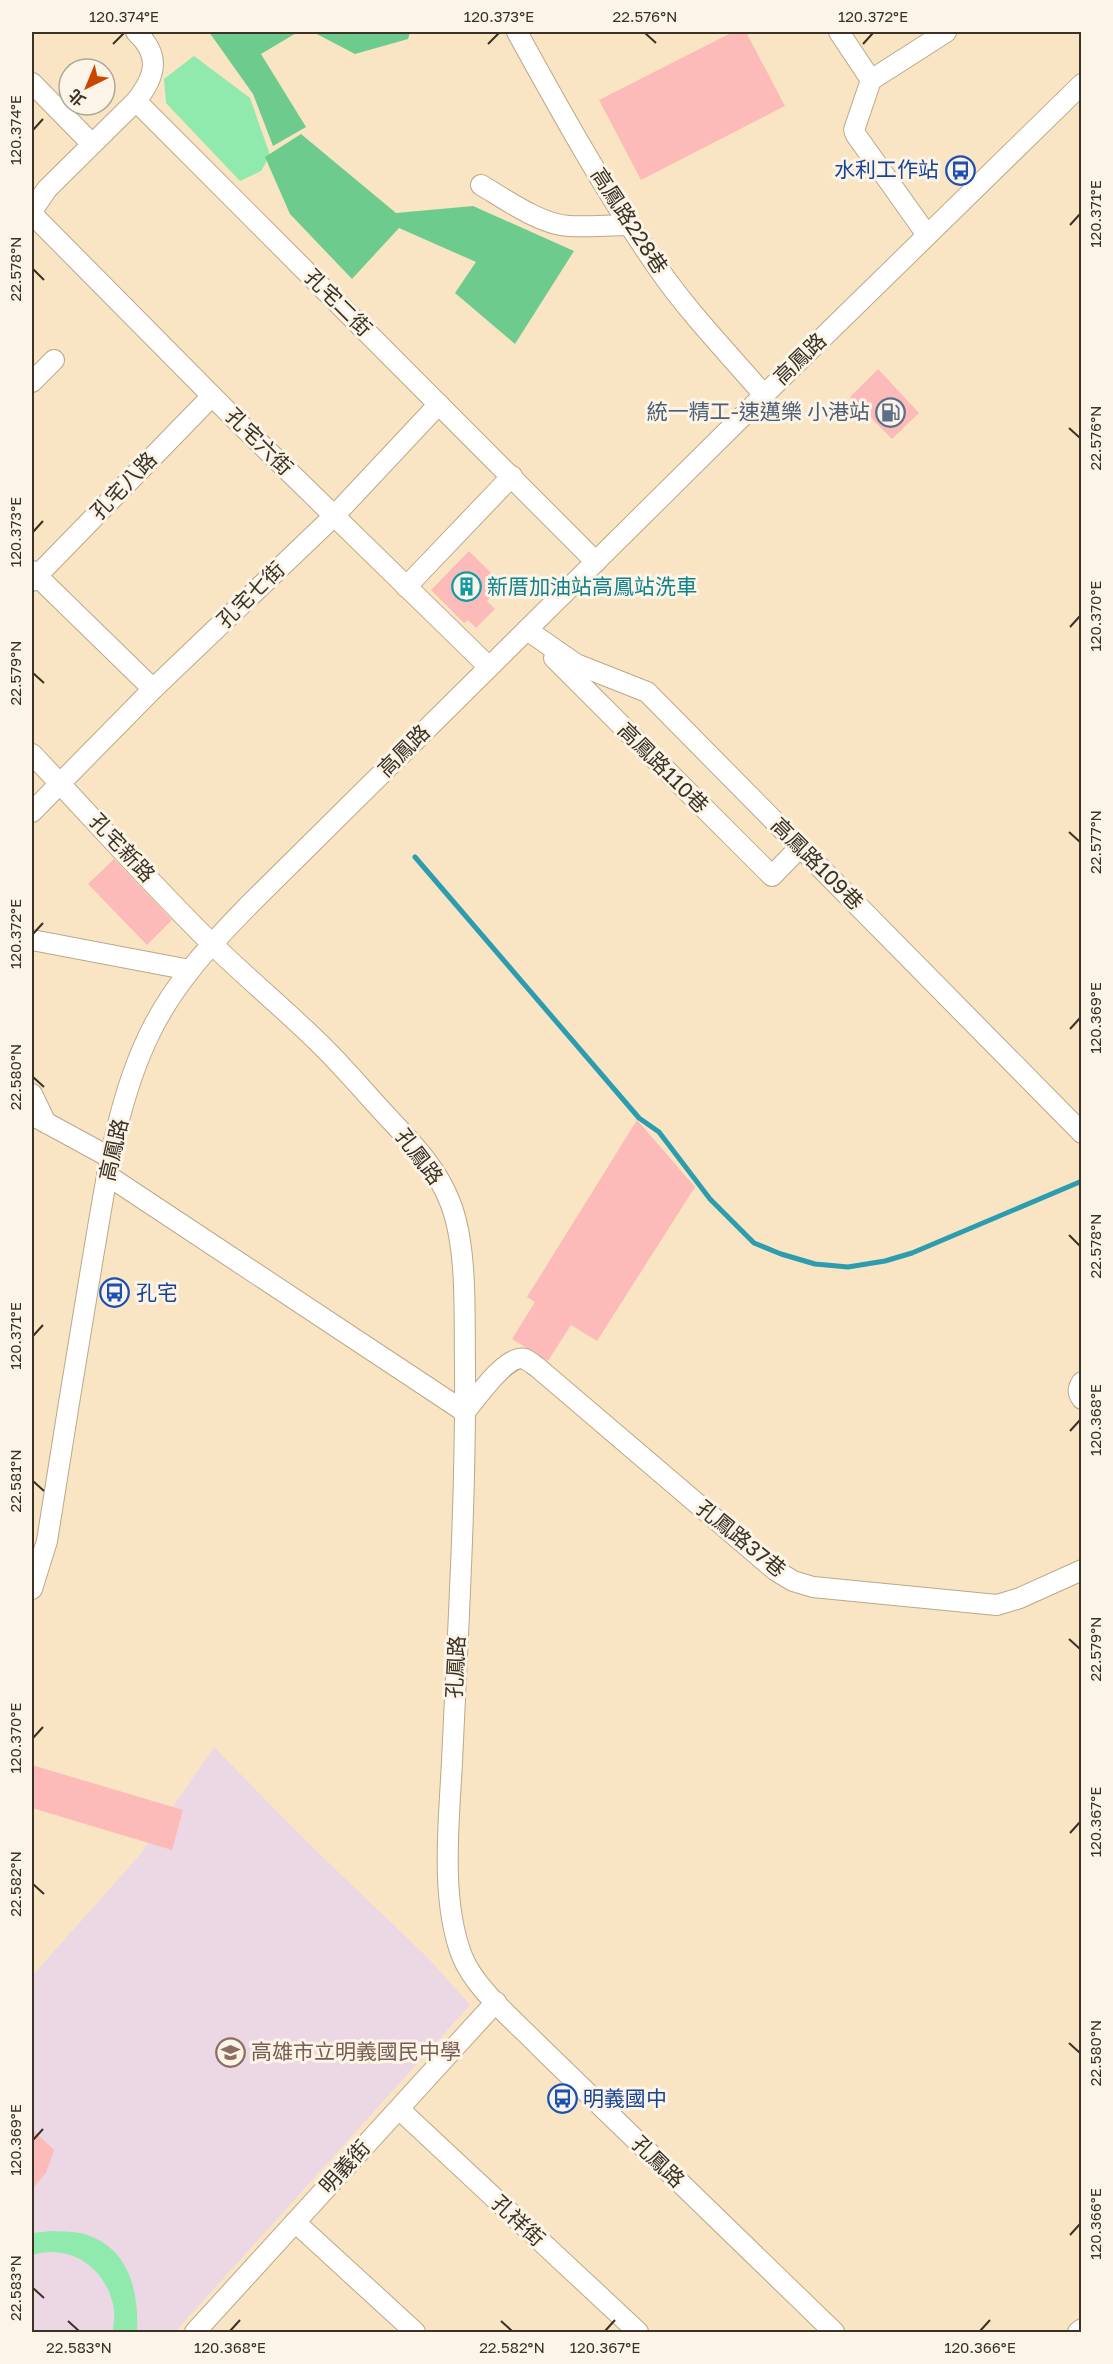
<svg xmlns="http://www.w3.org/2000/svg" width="1113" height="2364" font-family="'Golos Text','Noto Sans TC',sans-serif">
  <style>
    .education { fill: #ecd7e5 }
    .green { fill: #90e9ad }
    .forest { fill: #6ecb8e }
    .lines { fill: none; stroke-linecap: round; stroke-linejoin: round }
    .stream { stroke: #2c9daf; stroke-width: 5 }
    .building { fill: #fcbbb9 }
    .minor-casing { stroke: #bba888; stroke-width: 22 }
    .minor { stroke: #fff; stroke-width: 20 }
    .ticks { fill: none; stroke: #3a3225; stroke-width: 2 }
    .labels { text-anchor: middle; stroke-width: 6; stroke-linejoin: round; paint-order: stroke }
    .transit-label { font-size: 21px; fill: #164399; stroke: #fcf4e7; text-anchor: start }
    .street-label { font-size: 21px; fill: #3a3225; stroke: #fcf4e7 }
    .service-label { font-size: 21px; fill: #4e5e75; stroke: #fcf4e7; text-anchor: end }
    .culture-label { font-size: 21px; fill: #0d838f; stroke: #fcf4e7; text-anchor: start }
    .education-label { font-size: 21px; fill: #785e54; stroke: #fcf4e7; text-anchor: start }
    .neatline { fill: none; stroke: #3a3225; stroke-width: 2 }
    .ticks-label { font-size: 15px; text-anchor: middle; fill: #3a3225 }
  </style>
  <rect width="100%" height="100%" fill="#f9e5c4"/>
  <polygon class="education" points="214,1747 305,1840 428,1958 470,2005 175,2332 32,2332 32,1976 139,1856"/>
  <g class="green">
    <polygon points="194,56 250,98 270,155 261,171 240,181 166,103 164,79"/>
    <path d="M52,2231C62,2232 75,2231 84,2234C129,2247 139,2291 137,2332H113C113,2325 115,2316 114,2309C107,2268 71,2243 32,2255V2233Z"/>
  </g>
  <g class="forest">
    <polygon points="209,32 298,32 261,54 306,127 273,146 253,94"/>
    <polygon points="313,32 410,32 408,39 355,54"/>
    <polygon points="301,134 396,213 473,206 574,251 515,344 455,293 476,262 399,228 352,279 290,214 265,157"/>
  </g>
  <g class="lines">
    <polyline class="stream" points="415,857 639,1118 659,1132 710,1199 754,1243 781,1254 815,1264 848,1267 885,1261 912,1253 1082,1181"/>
  </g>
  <g class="building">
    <polygon points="733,32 746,32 785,106 641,180 599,100"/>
    <polygon points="878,369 919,413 892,439 850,397"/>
    <polygon points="469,551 502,584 487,601 495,609 476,628 468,620 464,623 431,590"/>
    <polygon points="114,859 172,920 147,945 88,884"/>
    <polygon points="637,1120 695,1187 597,1341 571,1325 548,1361 512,1339 535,1302 527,1297"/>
    <polygon points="32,1765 183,1810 172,1850 32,1808"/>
    <polygon points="32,2129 54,2150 46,2173 32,2189"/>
  </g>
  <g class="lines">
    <defs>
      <g id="minor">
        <path d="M136,32C161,55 156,76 136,101L596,562"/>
        <path d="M517,32C561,112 606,193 658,268C689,313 728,353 764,395"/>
        <polyline points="839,32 871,80"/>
        <polyline points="871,80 854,130 856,135 927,235"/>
        <polyline points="871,80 946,32"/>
        <polyline points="32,83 92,144"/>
        <path d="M481,185C505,199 541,225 569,226C589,227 610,225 630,225"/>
        <polyline points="32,211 47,189 136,101"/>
        <polyline points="32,214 238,422 489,667"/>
        <polyline points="32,382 54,360"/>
        <polyline points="32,571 153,689"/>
        <polyline points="32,581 212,396"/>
        <polyline points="406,587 512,476"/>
        <polyline points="527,630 576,664 647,692 1082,1133"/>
        <polyline points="554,658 772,876 800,847"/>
        <path d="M32,754C92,817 150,883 212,944C246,977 283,1008 317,1041C340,1063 361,1088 383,1112C409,1140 436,1166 450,1202C468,1247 464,1317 465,1365C466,1498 458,1630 452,1762C449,1822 440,1899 462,1956C475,1989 515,2021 539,2046L834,2332"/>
        <polyline points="32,812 153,689 334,516 439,404"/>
        <polyline points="32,940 190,970"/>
        <polyline points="32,1094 46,1123"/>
        <polyline points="32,1115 111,1158"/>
        <path d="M107,1175L465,1412C475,1400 507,1353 525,1359C529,1361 534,1365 537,1367L775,1570L793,1581L813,1587L997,1605L1020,1598L1082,1570"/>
        <path d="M1082,1382C1078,1388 1077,1392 1082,1399"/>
        <path d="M32,1589L47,1541C62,1446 77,1352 93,1257C106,1182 116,1102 150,1033C174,983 212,943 250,904L764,395L1082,84"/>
        <polyline points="399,2109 638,2332"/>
        <polyline points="295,2222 415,2332"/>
        <polyline points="195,2332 496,2002"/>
        <polyline points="1078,2332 1082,2329"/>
      </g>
    </defs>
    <use href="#minor" class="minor-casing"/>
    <use href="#minor" class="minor"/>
  </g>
  <path class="ticks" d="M645,33L656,43M113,44L124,33M488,44L499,33M863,44L873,33M33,130L43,119M1070,225L1080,214M33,269L44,280M1069,428L1080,438M33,532L43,521M1070,627L1080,616M33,673L44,683M1069,832L1080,842M33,934L43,923M1070,1029L1080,1018M33,1077L44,1087M1069,1235L1080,1246M33,1336L43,1325M1070,1431L1080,1420M33,1481L44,1491M1069,1639L1080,1649M33,1738L43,1727M1070,1833L1080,1822M33,1884L44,1894M1069,2043L1080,2053M33,2140L43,2129M1070,2235L1080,2224M33,2288L44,2298M68,2321L79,2331M501,2321L512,2331M230,2331L240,2320M605,2331L615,2320M980,2331L990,2320"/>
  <defs>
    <symbol id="bus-ring" viewBox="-11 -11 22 22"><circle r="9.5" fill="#fcf4e7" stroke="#1a4fb4" stroke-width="1.5"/><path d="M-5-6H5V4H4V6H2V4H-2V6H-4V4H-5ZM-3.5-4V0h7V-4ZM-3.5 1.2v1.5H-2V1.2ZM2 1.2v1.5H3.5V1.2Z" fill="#1a4fb4"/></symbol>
    <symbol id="fuel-ring" viewBox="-11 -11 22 22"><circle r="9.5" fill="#fcf4e7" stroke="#5c6f8a" stroke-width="1.5"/><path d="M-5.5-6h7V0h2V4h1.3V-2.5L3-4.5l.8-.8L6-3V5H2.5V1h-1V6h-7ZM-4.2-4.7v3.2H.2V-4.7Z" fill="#5c6f8a"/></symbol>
    <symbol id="building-ring" viewBox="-11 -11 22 22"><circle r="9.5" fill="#fcf4e7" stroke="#0f9aa8" stroke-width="1.5"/><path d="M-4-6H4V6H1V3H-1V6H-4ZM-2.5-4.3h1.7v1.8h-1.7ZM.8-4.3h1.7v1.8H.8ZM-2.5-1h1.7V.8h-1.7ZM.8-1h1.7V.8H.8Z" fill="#0f9aa8"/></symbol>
    <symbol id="school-ring" viewBox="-11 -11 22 22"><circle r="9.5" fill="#fcf4e7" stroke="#8d6e63" stroke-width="1.5"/><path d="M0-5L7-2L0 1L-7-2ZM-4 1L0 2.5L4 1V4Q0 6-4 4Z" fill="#8d6e63"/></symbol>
  </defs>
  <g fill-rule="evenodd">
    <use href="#bus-ring" x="944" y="154" width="33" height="33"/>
    <use href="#fuel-ring" x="874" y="396" width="33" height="33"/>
    <use href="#building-ring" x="450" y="570" width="33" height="33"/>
    <use href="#bus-ring" x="98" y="1276" width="33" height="33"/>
    <use href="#school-ring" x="214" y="2036" width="33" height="33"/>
    <use href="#bus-ring" x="546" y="2082" width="33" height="33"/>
  </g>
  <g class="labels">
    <g class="transit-label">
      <text x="939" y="177" text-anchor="end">水利工作站</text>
      <text x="136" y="1300">孔宅</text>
      <text x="583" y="2106">明義國中</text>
    </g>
    <g class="street-label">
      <text transform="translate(629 221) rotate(57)" y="7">高鳳路228巷</text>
      <text transform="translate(338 303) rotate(45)" y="7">孔宅二街</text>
      <text transform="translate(800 359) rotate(-44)" y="7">高鳳路</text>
      <text transform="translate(259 442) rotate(45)" y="7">孔宅六街</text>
      <text transform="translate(124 486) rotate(-46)" y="7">孔宅八路</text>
      <text transform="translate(251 595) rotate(-44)" y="7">孔宅七街</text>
      <text transform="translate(404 751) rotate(-45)" y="7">高鳳路</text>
      <text transform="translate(663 768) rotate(45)" y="7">高鳳路110巷</text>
      <text transform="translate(122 848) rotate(47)" y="7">孔宅新路</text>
      <text transform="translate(817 864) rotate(45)" y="7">高鳳路109巷</text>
      <text transform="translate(114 1150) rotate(-77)" y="7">高鳳路</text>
      <text transform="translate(419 1157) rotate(53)" y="7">孔鳳路</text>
      <text transform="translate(741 1539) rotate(39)" y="7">孔鳳路37巷</text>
      <text transform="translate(456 1667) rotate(-87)" y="7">孔鳳路</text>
      <text transform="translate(658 2162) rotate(44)" y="7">孔鳳路</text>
      <text transform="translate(345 2167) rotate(-48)" y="7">明義街</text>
      <text transform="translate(518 2221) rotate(43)" y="7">孔祥街</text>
    </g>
    <g class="service-label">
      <text x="870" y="419">統一精工-速邁樂 小港站</text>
    </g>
    <g class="culture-label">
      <text x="487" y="594">新厝加油站高鳳站洗車</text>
    </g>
    <g class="education-label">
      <text x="251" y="2059">高雄市立明義國民中學</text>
    </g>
  </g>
  <rect width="1113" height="2364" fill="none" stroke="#fcf4e7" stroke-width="66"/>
  <g transform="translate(87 87) rotate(223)"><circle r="28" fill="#fcf4e7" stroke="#aea699" stroke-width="1.5"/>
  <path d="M0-4.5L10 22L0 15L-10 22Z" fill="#cc4603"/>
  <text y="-9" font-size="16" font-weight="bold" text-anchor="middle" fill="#3a3225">北</text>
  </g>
  <rect x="33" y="33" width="1047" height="2298" class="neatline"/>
  <g class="ticks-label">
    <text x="124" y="22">120.374°E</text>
    <text x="499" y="22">120.373°E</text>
    <text x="645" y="22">22.576°N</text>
    <text x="873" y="22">120.372°E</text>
    <text transform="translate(16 130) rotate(-90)" y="5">120.374°E</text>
    <text transform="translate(1096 214) rotate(-90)" y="5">120.371°E</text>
    <text transform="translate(16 269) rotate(-90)" y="5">22.578°N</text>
    <text transform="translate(1096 438) rotate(-90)" y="5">22.576°N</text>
    <text transform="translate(16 532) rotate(-90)" y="5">120.373°E</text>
    <text transform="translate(1096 616) rotate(-90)" y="5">120.370°E</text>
    <text transform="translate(16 673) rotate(-90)" y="5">22.579°N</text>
    <text transform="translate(1096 842) rotate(-90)" y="5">22.577°N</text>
    <text transform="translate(16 934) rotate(-90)" y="5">120.372°E</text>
    <text transform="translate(1096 1018) rotate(-90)" y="5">120.369°E</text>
    <text transform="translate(16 1077) rotate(-90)" y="5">22.580°N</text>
    <text transform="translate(1096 1246) rotate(-90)" y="5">22.578°N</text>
    <text transform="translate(16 1336) rotate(-90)" y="5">120.371°E</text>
    <text transform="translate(1096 1420) rotate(-90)" y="5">120.368°E</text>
    <text transform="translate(16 1481) rotate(-90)" y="5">22.581°N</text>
    <text transform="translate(1096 1649) rotate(-90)" y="5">22.579°N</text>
    <text transform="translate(16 1738) rotate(-90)" y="5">120.370°E</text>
    <text transform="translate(1096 1822) rotate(-90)" y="5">120.367°E</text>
    <text transform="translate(16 1884) rotate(-90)" y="5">22.582°N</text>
    <text transform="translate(1096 2053) rotate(-90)" y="5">22.580°N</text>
    <text transform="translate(16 2140) rotate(-90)" y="5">120.369°E</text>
    <text transform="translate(1096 2224) rotate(-90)" y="5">120.366°E</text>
    <text transform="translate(16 2288) rotate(-90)" y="5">22.583°N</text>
    <text x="79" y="2353">22.583°N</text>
    <text x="230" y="2353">120.368°E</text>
    <text x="512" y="2353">22.582°N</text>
    <text x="605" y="2353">120.367°E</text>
    <text x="980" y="2353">120.366°E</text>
  </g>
</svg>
